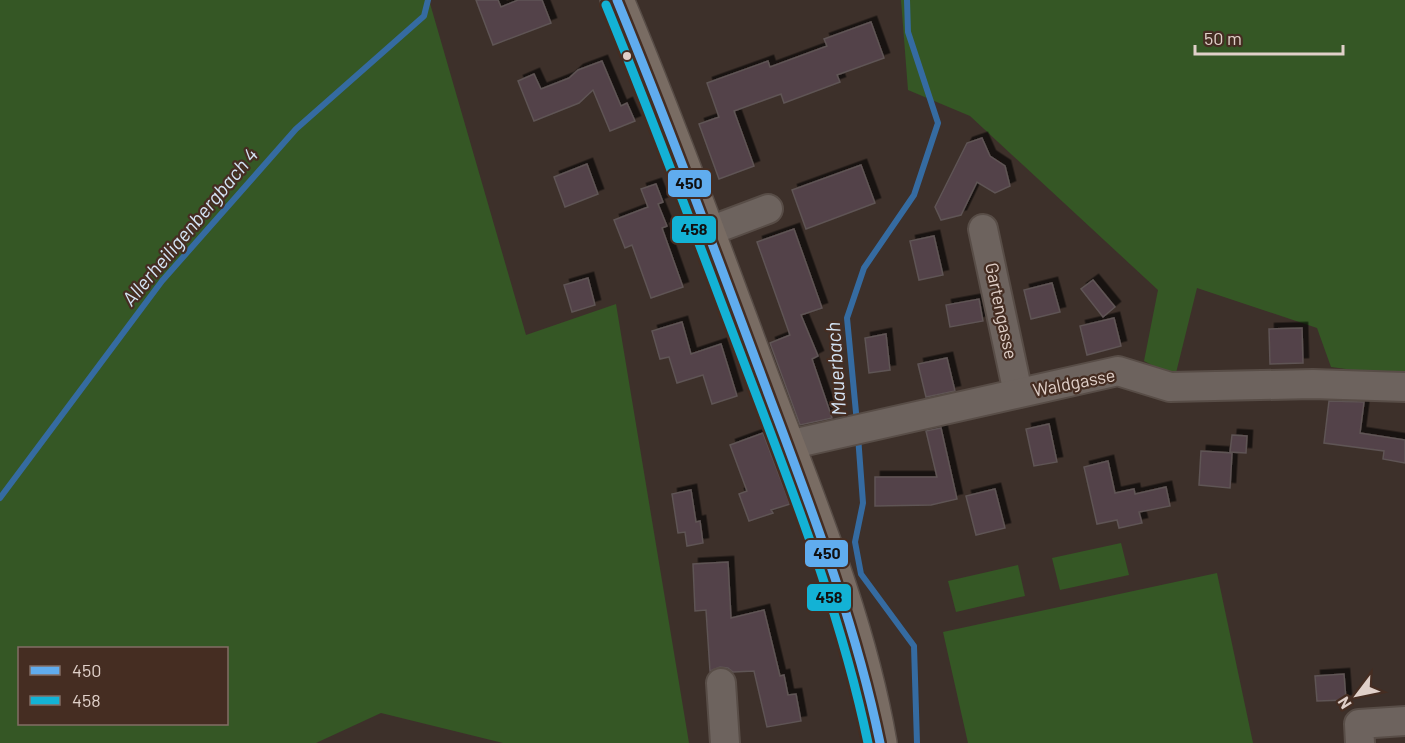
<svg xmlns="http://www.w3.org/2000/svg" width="1405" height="743" font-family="Barlow,sans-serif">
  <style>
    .green { fill: #355725; fill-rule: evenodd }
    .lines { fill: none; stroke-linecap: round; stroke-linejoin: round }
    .stream { stroke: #356ba1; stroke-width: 6 }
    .building { fill: #534249; stroke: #5f5455; stroke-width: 1.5; filter: url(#shadow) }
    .minor-casing { stroke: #584d47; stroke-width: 32 }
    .major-casing { stroke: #584d47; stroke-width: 36 }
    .minor { stroke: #6d635e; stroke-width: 28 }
    .major { stroke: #796c63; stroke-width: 33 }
    .bus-1-casing { stroke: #452d22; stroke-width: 14 }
    .bus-2-casing { stroke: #452d22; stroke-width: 14 }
    .bus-1 { stroke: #60acee; stroke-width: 9 }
    .bus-2 { stroke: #13b2d5; stroke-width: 9 }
    .bus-dot { fill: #e0d0c9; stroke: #452d22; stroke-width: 2 }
    .labels { text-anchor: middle; stroke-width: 4.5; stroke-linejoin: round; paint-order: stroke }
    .street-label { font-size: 18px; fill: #e0d0c9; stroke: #452d22 }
    .water-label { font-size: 20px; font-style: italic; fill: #d4e4f5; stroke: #452d22 }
    .line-badge { stroke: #452d22; stroke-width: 2 }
    .pale-badge-label { font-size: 16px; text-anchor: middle; font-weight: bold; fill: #111 }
  </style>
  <defs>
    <filter id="shadow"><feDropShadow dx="5.5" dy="-5.5" stdDeviation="0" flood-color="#0009"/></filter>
  </defs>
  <rect width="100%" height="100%" fill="#3d302a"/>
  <g class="green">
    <path d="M0,0H429L526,335L616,304L689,743H503L381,713L316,743H0ZM20,648H226V724H20Z"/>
    <polygon points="901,0 1405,0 1405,377 1331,367 1317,328 1197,288 1175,377 1144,361 1158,290 970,116 908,90"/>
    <polygon points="1121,543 1129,575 1060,590 1052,558"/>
    <polygon points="1018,565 1025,596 956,612 948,581"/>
    <polygon points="1217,573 1253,743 968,743 943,632"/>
  </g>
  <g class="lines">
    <g class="stream">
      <polyline points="857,423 847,318 864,268 914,195 938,123 908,32 907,0"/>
      <polyline points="858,436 863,503 855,542 861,574 914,646 917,743"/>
      <polyline points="0,498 162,281 296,129 424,16 428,0"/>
    </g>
  </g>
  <g class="building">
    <polygon points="476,0 498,0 501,7 518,0 542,0 551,23 493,45"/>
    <polygon points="871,22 884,58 837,75 840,82 784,103 781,94 734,111 754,166 719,179 699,124 719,117 707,83 768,61 770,67 827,46 824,39"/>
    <polygon points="602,61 621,106 627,103 635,121 610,131 593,90 579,103 534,121 518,81 534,74 541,89 569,78 578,70"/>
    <polygon points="982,138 990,156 1005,166 1010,186 995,193 977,182 961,215 941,220 935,207 967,143"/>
    <polygon points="587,164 598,194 565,207 554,177"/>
    <polygon points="861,165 875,203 806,229 792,190"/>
    <polygon points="656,184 663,202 658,204 667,226 662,228 683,287 651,298 632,245 625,248 614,220 648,207 641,189"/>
    <polygon points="794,229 822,308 801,315 818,356 812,359 832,418 800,425 770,343 790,335 757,242"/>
    <polygon points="934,236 943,275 919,280 910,241"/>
    <polygon points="588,278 595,305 572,312 564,285"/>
    <polygon points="1093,280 1115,307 1103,317 1081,289"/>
    <polygon points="1052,283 1060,312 1031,319 1024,290"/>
    <polygon points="979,299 983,321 950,327 946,305"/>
    <polygon points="1114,318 1121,346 1087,355 1080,326"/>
    <polygon points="682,322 691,354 721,344 737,396 712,404 703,375 677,383 669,357 660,359 652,331"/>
    <polygon points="1302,328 1303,363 1270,364 1269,329"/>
    <polygon points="886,334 890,370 869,373 865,338"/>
    <polygon points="947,358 955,391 926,397 918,364"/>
    <polygon points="1329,401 1364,402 1360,433 1405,440 1405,463 1383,459 1384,451 1324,443"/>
    <polygon points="1049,424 1057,462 1034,466 1026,429"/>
    <polygon points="941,428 957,499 931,505 875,506 875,477 937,477 926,431"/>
    <polygon points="763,433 790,504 771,510 773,513 749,521 739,494 747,491 730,445"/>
    <polygon points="1232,435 1247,436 1246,453 1230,452"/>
    <polygon points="1201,451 1232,453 1230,488 1199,485"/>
    <polygon points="1108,461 1115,493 1134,489 1135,494 1166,487 1170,506 1139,512 1142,523 1119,528 1117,520 1097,524 1084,467"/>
    <polygon points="995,489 1005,528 976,535 966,496"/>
    <polygon points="691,490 696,522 700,521 703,543 687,546 685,532 678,533 672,494"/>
    <polygon points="728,562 731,618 764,610 780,676 784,675 788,695 796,694 801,721 767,727 754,671 733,672 728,668 720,667 710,671 706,610 695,611 693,564"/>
    <polygon points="1344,674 1346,700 1317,701 1315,676"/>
  </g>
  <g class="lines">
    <defs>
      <g id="minor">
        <polyline points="983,229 1018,393"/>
        <polyline points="707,232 768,209"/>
        <polyline points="788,445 1118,371 1170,387 1313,384 1405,387"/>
        <polyline points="721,683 725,743"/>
        <polyline points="1360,743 1359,724 1405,721"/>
      </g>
      <path id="major" d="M617,0C669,124 715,251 762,377C807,497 858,616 880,743"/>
    </defs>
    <use href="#minor" class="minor-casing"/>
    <use href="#major" class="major-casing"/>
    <use href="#minor" class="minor"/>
    <use href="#major" class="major"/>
    <defs>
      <path id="bus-1" d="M617,0C668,124 715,251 762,377C807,498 854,616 880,743"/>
      <path id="bus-2" d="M606,5C657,129 703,255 751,381C796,500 842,618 868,743"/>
    </defs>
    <use href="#bus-1" class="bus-1-casing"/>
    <use href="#bus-2" class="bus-2-casing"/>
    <use href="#bus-1" class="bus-1"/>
    <use href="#bus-2" class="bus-2"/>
  </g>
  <circle class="bus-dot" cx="627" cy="56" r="5"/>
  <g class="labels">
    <g class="street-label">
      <text transform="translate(1001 311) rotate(78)" y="6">Gartengasse</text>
      <text transform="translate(1074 383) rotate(-11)" y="6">Waldgasse</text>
    </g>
    <g class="water-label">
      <text transform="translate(190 227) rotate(-50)" y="7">Allerheiligenbergbach 4</text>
      <text transform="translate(836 369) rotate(-94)" y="7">Mauerbach</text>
    </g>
  </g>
  <g class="line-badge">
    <rect x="667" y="169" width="45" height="29" rx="6" fill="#60acee"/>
    <rect x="671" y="215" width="46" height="29" rx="6" fill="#13b2d5"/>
    <rect x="804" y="539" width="45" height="29" rx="6" fill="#60acee"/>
    <rect x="806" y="583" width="46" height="29" rx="6" fill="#13b2d5"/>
  </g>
  <g class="pale-badge-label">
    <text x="689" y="189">450</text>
    <text x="694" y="235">458</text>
    <text x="827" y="559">450</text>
    <text x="829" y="603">458</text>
  </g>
  <rect x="18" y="647" width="210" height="78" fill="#452d22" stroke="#836e65" stroke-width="1.5"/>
  <rect x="30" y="666" width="30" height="9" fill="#60acee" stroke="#836e65" stroke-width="1.5"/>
  <text x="72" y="677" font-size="18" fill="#e0d0c9">450</text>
  <rect x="30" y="696" width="30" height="9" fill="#13b2d5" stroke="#836e65" stroke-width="1.5"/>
  <text x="72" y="707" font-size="18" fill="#e0d0c9">458</text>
  <g transform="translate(1357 695) rotate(238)" stroke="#452d22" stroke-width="4.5" paint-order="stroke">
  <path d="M0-4.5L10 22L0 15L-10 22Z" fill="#e0d0c9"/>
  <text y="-9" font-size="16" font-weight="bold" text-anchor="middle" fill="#e0d0c9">N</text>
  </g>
  <path d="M1195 45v9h148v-9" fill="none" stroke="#e0d0c9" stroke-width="3"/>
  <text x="1204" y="45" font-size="18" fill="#e0d0c9" stroke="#452d22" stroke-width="4.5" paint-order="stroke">50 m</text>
</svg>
